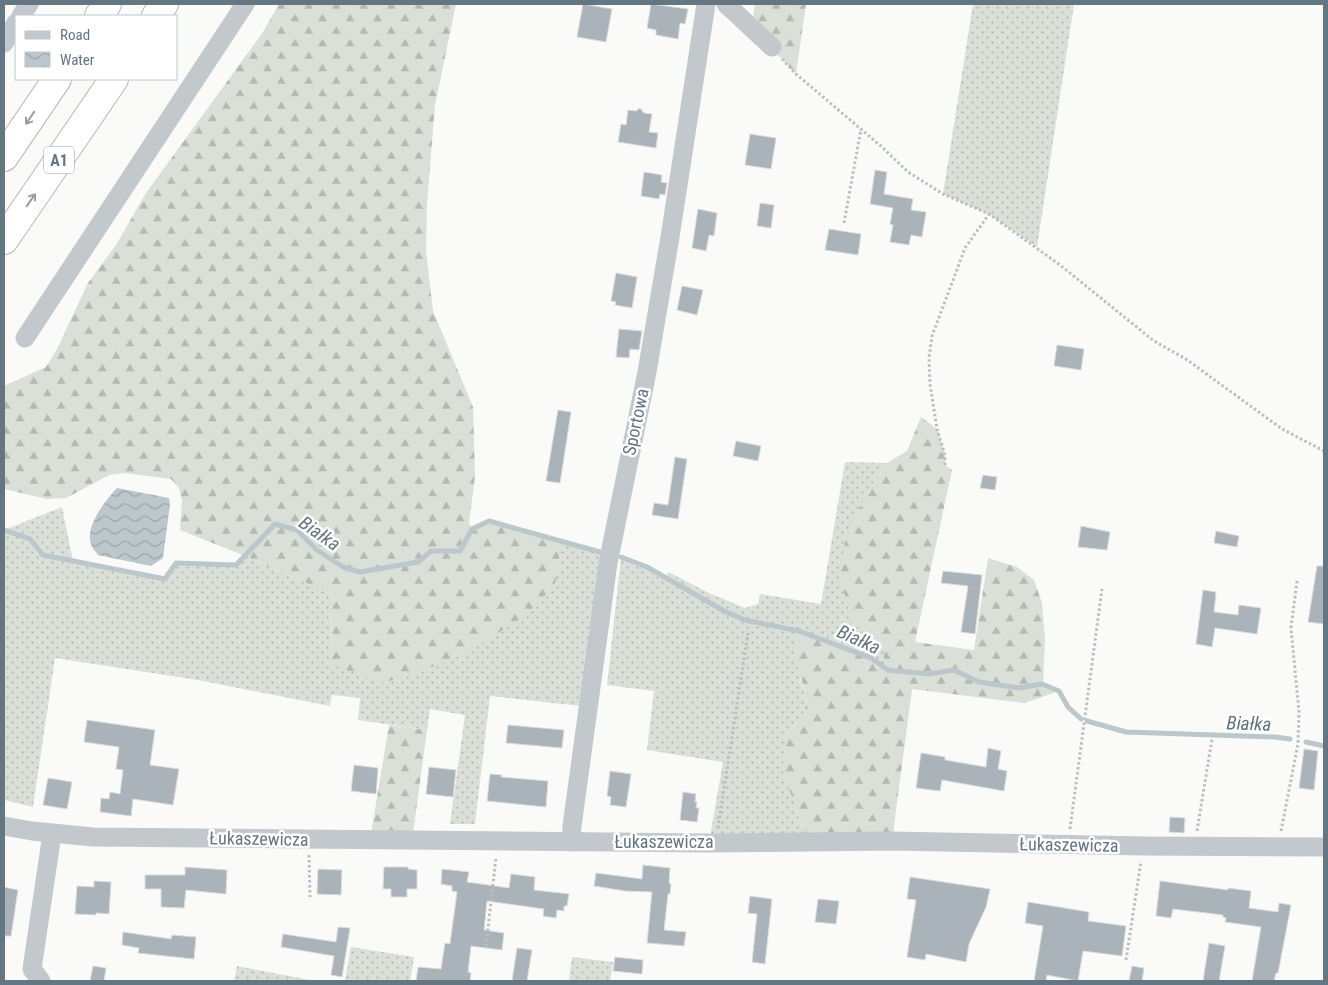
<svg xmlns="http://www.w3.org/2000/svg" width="1328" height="985" font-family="'Roboto Condensed',sans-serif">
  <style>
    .grass { fill: url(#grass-dots) }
    .forest { fill: url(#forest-firs) }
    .water { fill: url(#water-waves) }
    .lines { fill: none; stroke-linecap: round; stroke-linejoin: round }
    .stream { stroke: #bbc7cb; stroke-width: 5 }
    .building { fill: #aab3b9; stroke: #dcdcda }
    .highway-casing { stroke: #b4b9bd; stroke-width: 30 }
    .path { stroke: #bbbfc2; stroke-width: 3; stroke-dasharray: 2.5 2.5; stroke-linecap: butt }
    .minor { stroke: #c3c8cc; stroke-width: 19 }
    .highway { stroke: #fff; stroke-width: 28 }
    .oneway { stroke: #939fa8 }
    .labels { text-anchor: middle; stroke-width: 5; stroke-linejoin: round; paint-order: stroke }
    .shield { fill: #fff; stroke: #939fa8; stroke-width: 1 }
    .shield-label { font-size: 16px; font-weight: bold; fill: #657683 }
    .street-label { font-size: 18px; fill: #657683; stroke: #fff }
    .water-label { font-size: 19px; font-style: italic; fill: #60757c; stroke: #fff }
  </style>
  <defs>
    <pattern id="grass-dots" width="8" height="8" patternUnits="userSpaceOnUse" patternTransform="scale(1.25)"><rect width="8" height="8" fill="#dadfd7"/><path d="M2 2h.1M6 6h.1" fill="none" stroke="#b4b9b4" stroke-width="1.8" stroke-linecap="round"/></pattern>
    <pattern id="forest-firs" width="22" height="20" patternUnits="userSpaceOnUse" patternTransform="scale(1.25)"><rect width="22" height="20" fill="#dadfd7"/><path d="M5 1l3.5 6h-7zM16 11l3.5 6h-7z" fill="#b4b9b4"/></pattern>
    <pattern id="water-waves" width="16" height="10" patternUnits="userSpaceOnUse" patternTransform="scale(1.25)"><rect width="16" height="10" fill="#bbc7cb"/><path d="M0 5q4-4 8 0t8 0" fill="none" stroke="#9ca6aa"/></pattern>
  </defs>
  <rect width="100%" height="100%" fill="#fafaf8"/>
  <g class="grass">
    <polygon points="973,4 1074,4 1037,247 989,214 943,194"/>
    <polygon points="845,462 887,463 868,491 852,622 884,648 884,661 888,670 800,679 807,699 804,712 784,739 797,810 810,842 709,843 723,762 647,750 654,691 607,685 621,557 647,567 667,577 668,572 709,593 745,608 758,604 760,594 821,604"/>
    <polygon points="62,507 73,561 165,579 176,563 236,565 245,556 332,594 331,664 560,567 558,541 600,552 581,706 490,696 475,824 450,824 465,715 430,709 427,730 358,720 360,698 332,695 330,706 198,680 55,658 33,807 4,800 4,530"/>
    <polygon points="351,947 414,957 410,981 345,981"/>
    <polygon points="572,957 613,962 610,981 569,981"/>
    <polygon points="237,966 315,981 234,981"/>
  </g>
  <g class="forest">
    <polygon points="279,4 456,4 435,105 427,204 426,251 433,311 473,407 475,476 469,523 472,529 489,521 558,541 560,567 554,586 526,615 465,654 412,675 381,683 331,664 332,594 245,556 180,530 182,501 179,488 171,479 125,473 109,475 66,498 47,499 4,489 4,386 46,367 57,349 88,283 116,245 146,193 263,32"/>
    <polygon points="755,4 806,4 796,74 752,27"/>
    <polygon points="921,417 937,429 945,455 945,465 952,470 915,642 974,650 988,558 1017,567 1034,580 1042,603 1045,639 1043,684 1059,691 1025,703 912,689 892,841 810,842 783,774 784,739 804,712 807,700 793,650 799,631 871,658 887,669 884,661 884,648 852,622 839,574 847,532 868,491 887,463 907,451"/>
    <polygon points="389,725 427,730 412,841 370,840"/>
  </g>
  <path class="water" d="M117,488L169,498L170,504L163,558L151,566L98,555C96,552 92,548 91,544C85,526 105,501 117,488Z"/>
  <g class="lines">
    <g class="stream">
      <polyline points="4,530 30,539 43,555 165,579 176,563 236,565 275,524 297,530 317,550 343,567 360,572 418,562 431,551 460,551 472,529 489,521 600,552"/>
      <polyline points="621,557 647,567 726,612 745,620 799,631 871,658 888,670 929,674 954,670 979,682 1019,688 1042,684 1059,691 1068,707 1081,719"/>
      <polyline points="1087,721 1126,732 1275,737 1290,739"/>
      <polyline points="1306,742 1324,746"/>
    </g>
  </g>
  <g class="building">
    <polygon points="583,4 612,9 606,42 577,37"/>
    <polygon points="651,4 688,9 685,24 680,23 678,39 656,35 656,30 647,28"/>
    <polygon points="640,108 644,113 652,114 649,132 658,133 656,148 618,142 621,124 626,125 628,110 636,111"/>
    <polygon points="750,134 776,138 771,169 745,165"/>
    <polygon points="875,170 887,172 884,194 913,199 911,210 926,212 922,237 911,235 909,245 890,242 893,225 890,224 893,208 870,204"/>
    <polygon points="644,172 662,175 661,182 667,183 665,195 660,194 659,199 641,196"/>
    <polygon points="760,203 774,205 771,228 757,226"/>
    <polygon points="698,209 717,213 714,236 709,235 706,251 692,248"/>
    <polygon points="829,229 861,234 858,255 825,250"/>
    <polygon points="616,273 637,277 632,308 615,305 616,302 611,301"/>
    <polygon points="682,286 703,290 697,315 677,310"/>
    <polygon points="619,329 642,331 639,350 630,349 629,358 616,357"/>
    <polygon points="1057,345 1084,349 1081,370 1054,366"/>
    <polygon points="558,410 571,412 560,483 546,481"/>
    <polygon points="736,441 761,446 758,461 733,456"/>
    <polygon points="675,457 687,459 678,519 652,515 654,503 668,505"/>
    <polygon points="983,475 997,477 995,490 980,488"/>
    <polygon points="1081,526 1110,532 1107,550 1078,547"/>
    <polygon points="1216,531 1239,536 1237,547 1214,543"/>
    <polygon points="1317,566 1324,566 1324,624 1308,622"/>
    <polygon points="943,571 982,575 975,634 961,632 968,586 941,583"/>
    <polygon points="1203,590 1216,592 1214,612 1238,615 1239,605 1261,608 1257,634 1215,628 1212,647 1196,644"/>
    <polygon points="87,720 155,730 150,765 179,769 173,805 133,799 131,816 100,812 101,798 109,799 110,792 120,794 123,770 116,769 119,747 84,742"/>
    <polygon points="508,725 564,730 562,748 506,743"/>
    <polygon points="988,748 1001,751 998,769 1007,771 1004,791 942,780 940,791 916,788 921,753 945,757 945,760 986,767"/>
    <polygon points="1304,749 1318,751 1314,790 1299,788"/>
    <polygon points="354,765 378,768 376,794 351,791"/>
    <polygon points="429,767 456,770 453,797 426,794"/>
    <polygon points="610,771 631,774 626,807 610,805 611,797 607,796"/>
    <polygon points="490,774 502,775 501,777 548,781 546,807 487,801"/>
    <polygon points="48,778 72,782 67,809 43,805"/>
    <polygon points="683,792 696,794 695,802 697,802 696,808 699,808 697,822 680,820"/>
    <polygon points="1170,817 1185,818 1184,833 1169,832"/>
    <polygon points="643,865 670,868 669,883 671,884 670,894 668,894 664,930 686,932 684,946 647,943 652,892 625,891 594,886 596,873 642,879"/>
    <polygon points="185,867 227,870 226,894 186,890 184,908 161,907 161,889 145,889 145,875 185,875"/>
    <polygon points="384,867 408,867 408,869 417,870 417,889 407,889 407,897 391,897 391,889 383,889"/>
    <polygon points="318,869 342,870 341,895 317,894"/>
    <polygon points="442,869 469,872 467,882 509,888 511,874 535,877 534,890 569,894 567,906 564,906 564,911 557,910 556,918 543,916 544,909 487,901 484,930 504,933 502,950 471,946 468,972 471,973 470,981 416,981 418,967 441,969 445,943 450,944 457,892 452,891 452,886 441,884"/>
    <polygon points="910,877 990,889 986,907 969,944 966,962 926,954 925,960 907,957 916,900 907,899"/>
    <polygon points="94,881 111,882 109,914 96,913 96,915 75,914 77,886 94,887"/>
    <polygon points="1160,881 1228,890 1228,888 1251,891 1249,908 1278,912 1279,903 1291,905 1278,973 1276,973 1274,981 1252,981 1261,927 1225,922 1226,918 1223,917 1223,915 1173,909 1171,918 1156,916"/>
    <polygon points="4,887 18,890 11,936 4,936"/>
    <polygon points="750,896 772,899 765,964 752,962 757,914 748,913"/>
    <polygon points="818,899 839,901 836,924 815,922"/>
    <polygon points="1028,902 1089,912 1088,921 1126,926 1122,956 1083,951 1078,981 1047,975 1046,981 1034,981 1043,926 1025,923"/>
    <polygon points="338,927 350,928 342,977 331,975 334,956 281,947 283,934 336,942"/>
    <polygon points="123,932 171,939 172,935 196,937 194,959 138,953 139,948 122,945"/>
    <polygon points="1209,943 1225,946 1219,981 1203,981"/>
    <polygon points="517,948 532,950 527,981 512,981"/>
    <polygon points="615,957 643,960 642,974 613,971"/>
    <polygon points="93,966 106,968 104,981 90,981"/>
    <polygon points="1132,966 1144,968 1142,981 1129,981"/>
  </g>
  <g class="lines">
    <defs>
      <g id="highway">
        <polyline points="99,16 107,4"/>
        <polyline points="156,16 164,4"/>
        <polyline points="4,157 57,79"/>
        <polyline points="4,240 114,79"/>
      </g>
    </defs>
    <use href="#highway" class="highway-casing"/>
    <g class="path">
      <polyline points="782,59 796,74 882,147 908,172 943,194 989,214 1060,265 1154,341 1186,359 1282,429 1324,451"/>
      <polyline points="844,223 861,129"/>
      <polyline points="945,465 945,455 937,429 930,384 929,358 932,336 965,248 989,214"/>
      <polyline points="718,828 748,633"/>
      <polyline points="1070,829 1102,589"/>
      <polyline points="1197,831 1212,739"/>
      <polyline points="1281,831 1298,744 1299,712 1291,628 1297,581"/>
      <polyline points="309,855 310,897"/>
      <polyline points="486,946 496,857"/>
      <polyline points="1126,960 1141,861"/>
    </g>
    <g class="minor">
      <polyline points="726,4 772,47"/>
      <polyline points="21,16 29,4"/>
      <polyline points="4,43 16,23"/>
      <polyline points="25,338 245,4"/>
      <polyline points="4,826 32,831 93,837 709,843 892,841 1143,846 1324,847"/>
      <polyline points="571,842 572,826 608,563 647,372 670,237 706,4"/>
      <polyline points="41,981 32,969 52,834"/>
    </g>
    <use href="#highway" class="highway"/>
  </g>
  <defs><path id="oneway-shaft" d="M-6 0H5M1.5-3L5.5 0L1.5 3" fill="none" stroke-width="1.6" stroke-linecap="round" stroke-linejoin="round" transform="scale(1.25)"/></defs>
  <g class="oneway">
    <use href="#oneway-shaft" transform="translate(30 118) rotate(124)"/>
    <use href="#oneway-shaft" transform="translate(31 200) rotate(-55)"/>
  </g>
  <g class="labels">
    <rect class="shield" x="44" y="146.5" width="30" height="27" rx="4"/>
    <g class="shield-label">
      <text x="59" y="166">A1</text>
    </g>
    <g class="street-label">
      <text transform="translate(636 422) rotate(-78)" y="6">Sportowa</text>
      <text transform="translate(259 839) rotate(1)" y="6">Łukaszewicza</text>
      <text x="664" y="848">Łukaszewicza</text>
      <text transform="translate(1069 845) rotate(1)" y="6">Łukaszewicza</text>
    </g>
    <g class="water-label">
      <text transform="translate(320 533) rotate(35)" y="7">Białka</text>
      <text transform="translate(859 639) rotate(24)" y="7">Białka</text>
      <text transform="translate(1249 723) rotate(2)" y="7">Białka</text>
    </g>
  </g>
  <rect width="1328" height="985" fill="none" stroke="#657683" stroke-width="10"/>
  <rect x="15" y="15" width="162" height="65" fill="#ffffff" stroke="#c1c8cd"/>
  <rect x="25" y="31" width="25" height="8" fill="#c3c8cc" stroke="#c1c8cd"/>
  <text x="60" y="40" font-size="15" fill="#657683">Road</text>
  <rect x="25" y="52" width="25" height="15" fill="url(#water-waves)" stroke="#c1c8cd"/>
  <text x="60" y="65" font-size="15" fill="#657683">Water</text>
</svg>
